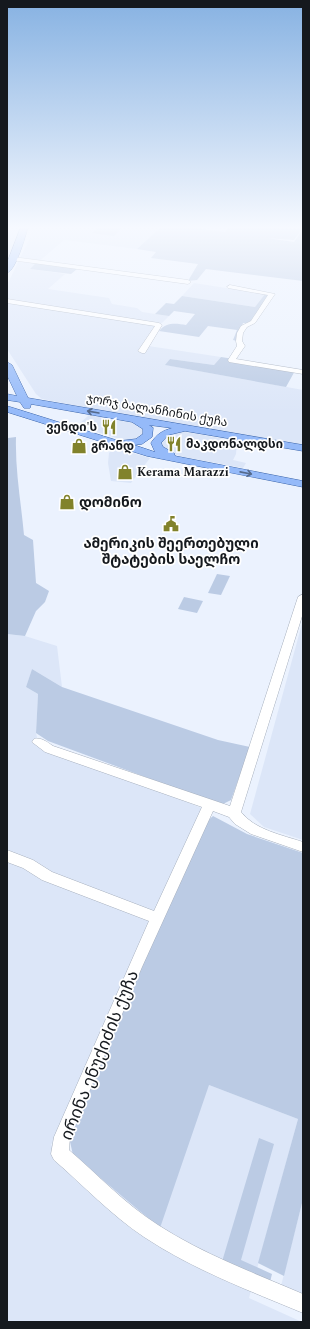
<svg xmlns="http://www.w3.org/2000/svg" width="310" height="1329" font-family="Spectral,'Noto Sans Georgian',serif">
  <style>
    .built { fill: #dce6f8 }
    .green { fill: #bbcbe4 }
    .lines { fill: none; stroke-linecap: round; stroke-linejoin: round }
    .minor-casing { stroke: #a7b0be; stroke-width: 1 }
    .major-casing { stroke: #3a64aa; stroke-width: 1 }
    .minor { fill: #fff; fill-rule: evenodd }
    .major { fill: #95baf9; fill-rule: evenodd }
    .oneway { stroke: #556a8c }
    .labels { text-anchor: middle; stroke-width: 3.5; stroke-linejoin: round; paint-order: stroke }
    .far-street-label { font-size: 12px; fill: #15191e; stroke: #fff }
    .far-poi-label { font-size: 12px; font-weight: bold; fill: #15191e; stroke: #fff; text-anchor: start }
    .poi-label { font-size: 14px; font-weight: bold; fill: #15191e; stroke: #fff; text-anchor: start }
    .near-street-label { font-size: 17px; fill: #15191e; stroke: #fff }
  </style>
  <rect width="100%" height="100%" fill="#ebf2fe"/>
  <g class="built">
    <polygon points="7,227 19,227 19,233 7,259"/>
    <polygon points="31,227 161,227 137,249 64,240 30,269 65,274 48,289 109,298 112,304 137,308 142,312 169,316 162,323 159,323 142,345 221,357 214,365 170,359 166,365 303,390 303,445 134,417 42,399 36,394 7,349 7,285 30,238"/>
    <polygon points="194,283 226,288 265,294 255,307 182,296"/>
    <polygon points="89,415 133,423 142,427 145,433 134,440 123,440 77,426"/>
    <polygon points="180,431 237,441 236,454 233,460 246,463 243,468 184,457 166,452 158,447 165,434"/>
    <polygon points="114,448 150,458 131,483 111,481 108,463 109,453"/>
    <polygon points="303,620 303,840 264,827 250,814"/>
    <polygon points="7,634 25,636 57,646 62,687 32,669 26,687 38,694 36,733 38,742 204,809 51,1145 73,1155 209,1085 298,1119 249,1298 302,1322 7,1322"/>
    <polygon points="303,1199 303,1300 280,1290"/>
  </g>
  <g class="green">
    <polygon points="99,227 123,227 114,236 92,233"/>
    <polygon points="161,227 188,227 225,232 229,227 302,229 294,240 267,238 294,242 303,229 303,281 206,269 197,280 188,281 198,264 151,258 156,252 137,249"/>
    <polygon points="36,263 77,269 71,274 30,269"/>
    <path d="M265,294H269L250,323H243L237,341L233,340L237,330L208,326L199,337L159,331C166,322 176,323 186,325L195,314L174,311L169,316L155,314L166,303L174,304L182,296L255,307Z"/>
    <polygon points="221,357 296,369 286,387 165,365 170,359 214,365"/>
    <path d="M16,437C15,470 21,502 24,535L33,540L36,583L49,591L45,602L36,611L25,636L7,634V442L8,438Z"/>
    <polygon points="217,574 230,576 221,595 208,593"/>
    <polygon points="184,597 203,601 197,613 178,609"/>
    <polygon points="32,669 62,687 218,740 250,747 231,800 221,805 48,741 36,733 38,694 26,687"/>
    <polygon points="213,816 247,834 303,853 303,1199 284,1276 258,1263 298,1119 209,1085 160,1228 73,1155 69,1137 149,944 203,825"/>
    <polygon points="259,1138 274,1144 241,1260 272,1274 269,1286 221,1265"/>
  </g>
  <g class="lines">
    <defs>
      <g id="minor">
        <polygon points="13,257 188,280 191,282 188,284 11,260 11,258"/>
        <polygon points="230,285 275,294 255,323 247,327 243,333 242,341 245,346 236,359 303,370 303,374 229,362 228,360 237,346 236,341 237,333 241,326 251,321 268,295 228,288 227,287"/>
        <polygon points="7,299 159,323 162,325 145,353 142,353 138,351 155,326 7,303"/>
        <path d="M303,594V613L241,812C255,830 282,835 303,842V852L251,834L235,824L229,817L213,811L142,967L70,1137L69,1150C98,1175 125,1204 158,1225C203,1254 254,1273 303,1294V1313C250,1291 192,1269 144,1237C111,1215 84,1186 54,1160L51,1154L54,1137L149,921L42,880L23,868L7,862V850L33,860L52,872L154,911L202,807L45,752L32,742L34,739C41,737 47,742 53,746L230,806L298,597Z"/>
      </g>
      <g id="major">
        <path d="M21,227H28C25,237 16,270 7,273V263Z"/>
        <path d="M7,362L12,365L28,398L303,445V451L185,431L168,435L161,443L163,447L174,453L175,456L303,481V487L147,456L7,412V406L119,441L136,439L143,434V429L132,422L31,404L30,408H24L20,402L7,400V394L17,396L7,375ZM149,425L172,428C162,431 157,434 151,443L155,452L134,445L142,444L152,437L153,428Z"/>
      </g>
    </defs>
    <use href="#minor" class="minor-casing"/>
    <use href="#major" class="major-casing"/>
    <use href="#minor" class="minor"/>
    <use href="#major" class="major"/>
  </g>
  <defs><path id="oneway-shaft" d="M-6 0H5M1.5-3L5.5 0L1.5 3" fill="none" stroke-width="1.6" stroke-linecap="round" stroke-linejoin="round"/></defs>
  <g class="oneway">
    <use href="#oneway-shaft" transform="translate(93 412) rotate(-170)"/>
    <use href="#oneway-shaft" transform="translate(246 473) rotate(11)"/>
  </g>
  <linearGradient id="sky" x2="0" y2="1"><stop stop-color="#87b2e2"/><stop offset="0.55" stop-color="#f6f9ff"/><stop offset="1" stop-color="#f6f9ff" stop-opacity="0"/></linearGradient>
  <rect width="310" height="413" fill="url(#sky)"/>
  <defs>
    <symbol id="restaurant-bare" viewBox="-9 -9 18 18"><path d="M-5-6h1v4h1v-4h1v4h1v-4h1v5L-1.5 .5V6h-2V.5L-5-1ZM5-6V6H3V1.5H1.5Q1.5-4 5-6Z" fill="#81822b" stroke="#fff" stroke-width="2.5" paint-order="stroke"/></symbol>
    <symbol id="shop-bare" viewBox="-9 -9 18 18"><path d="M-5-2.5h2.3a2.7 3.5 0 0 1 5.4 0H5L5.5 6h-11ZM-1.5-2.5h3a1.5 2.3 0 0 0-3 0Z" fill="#81822b" stroke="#fff" stroke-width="2.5" paint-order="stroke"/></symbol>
    <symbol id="civic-bare" viewBox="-9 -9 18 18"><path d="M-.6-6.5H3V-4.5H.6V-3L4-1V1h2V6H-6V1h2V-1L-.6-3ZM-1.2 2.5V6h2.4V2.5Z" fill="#81822b" stroke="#fff" stroke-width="2.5" paint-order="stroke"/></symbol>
  </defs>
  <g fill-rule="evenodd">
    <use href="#restaurant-bare" x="98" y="416" width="22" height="22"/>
    <use href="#restaurant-bare" x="163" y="433" width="22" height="22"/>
    <use href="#shop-bare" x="68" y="435" width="22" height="22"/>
    <use href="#shop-bare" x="114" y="461" width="22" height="22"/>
    <use href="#shop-bare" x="56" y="491" width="22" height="22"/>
    <use href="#civic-bare" x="160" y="513" width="22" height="22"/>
  </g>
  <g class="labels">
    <g class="far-street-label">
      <text transform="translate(157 410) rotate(10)" y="4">ჯორჯ ბალანჩინის ქუჩა</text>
    </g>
    <g class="far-poi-label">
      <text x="97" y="431" text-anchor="end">ვენდი'ს</text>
      <text x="186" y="448">მაკდონალდსი</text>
      <text x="91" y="450">გრანდ</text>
      <text x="137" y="476">Kerama Marazzi</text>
    </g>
    <g class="poi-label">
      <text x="79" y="507">დომინო</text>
      <text x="171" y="548" text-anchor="middle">ამერიკის შეერთებული<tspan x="171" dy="16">შტატების საელჩო</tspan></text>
    </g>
    <g class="near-street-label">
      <text transform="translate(99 1055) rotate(-68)" y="6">ირინა ენუქიძის ქუჩა</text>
    </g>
  </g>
  <rect width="310" height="1329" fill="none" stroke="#15191e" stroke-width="16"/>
</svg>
